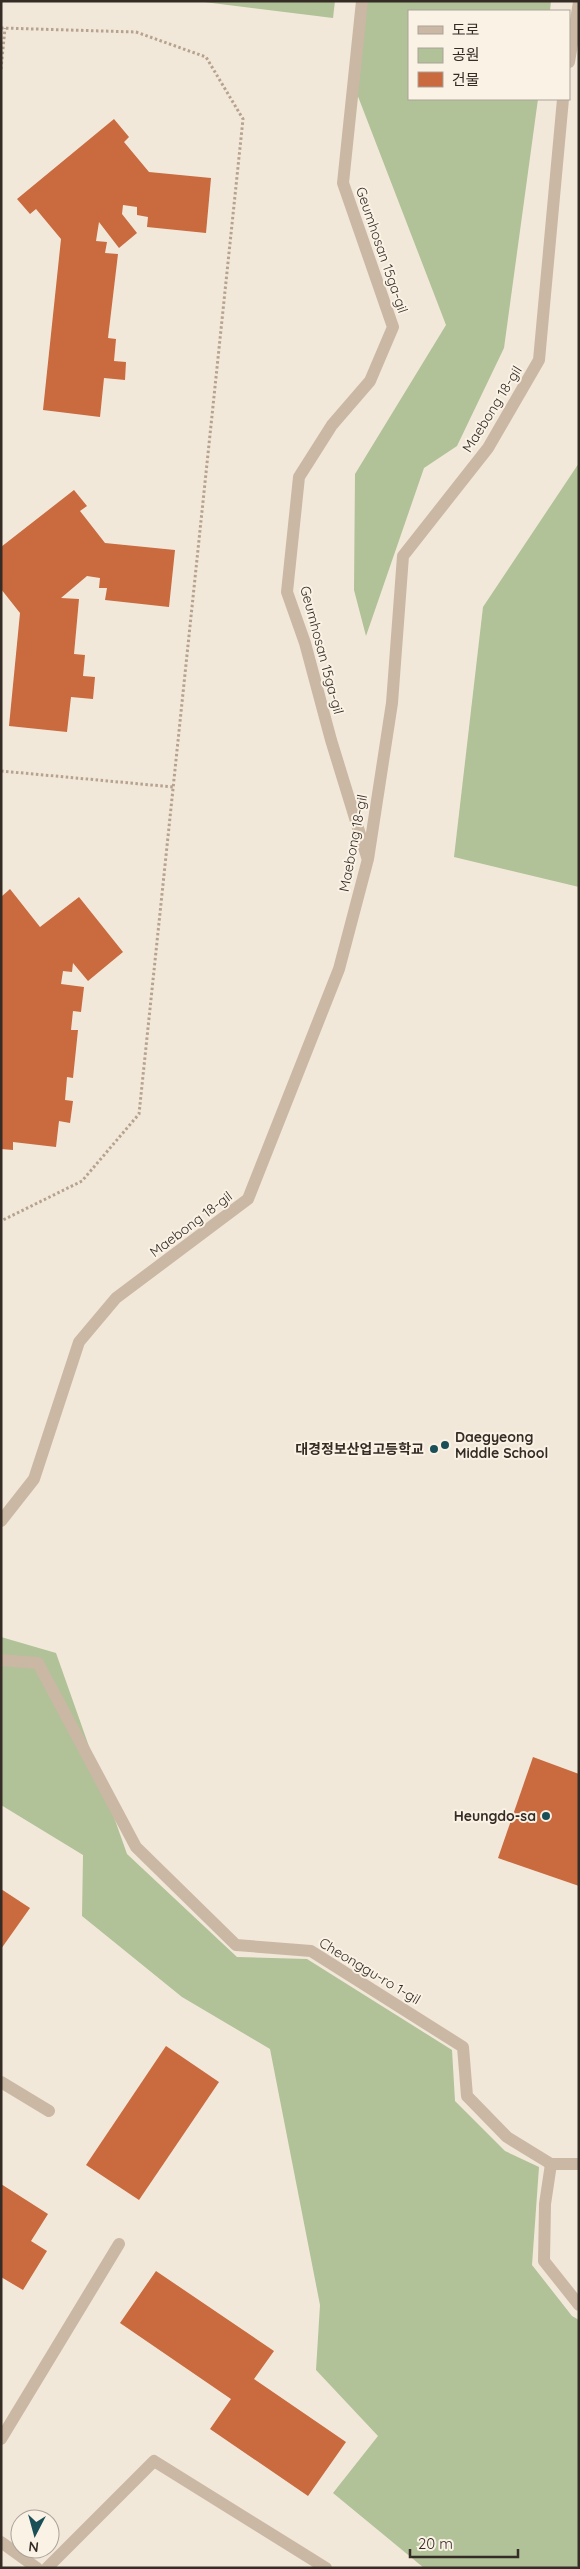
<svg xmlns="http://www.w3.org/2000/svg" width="580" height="2569" font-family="Quicksand,'Noto Sans KR',sans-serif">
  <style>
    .green { fill: #b1c198 }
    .building { fill: #c96a3f }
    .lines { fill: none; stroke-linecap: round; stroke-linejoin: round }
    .path { stroke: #b6a28f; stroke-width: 3; stroke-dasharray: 2.5 2.5; stroke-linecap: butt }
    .minor { stroke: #cab8a4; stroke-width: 12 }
    .poi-dot { fill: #1b4f58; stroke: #faf2e5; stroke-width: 2 }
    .labels { text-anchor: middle; stroke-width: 4; stroke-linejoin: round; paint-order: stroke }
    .street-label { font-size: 14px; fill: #352c26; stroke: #faf2e5 }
    .poi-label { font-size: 14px; font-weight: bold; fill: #352c26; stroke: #faf2e5; text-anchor: end }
  </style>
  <rect width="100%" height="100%" fill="#f2e8d9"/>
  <g class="green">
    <polygon points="196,1 335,1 333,18"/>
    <polygon points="364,1 551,1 550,11 409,11 409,99 538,99 504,348 457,446 424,468 366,636 354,590 355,474 446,325 354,86"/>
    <polygon points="579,463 579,887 454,857 483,607"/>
    <polygon points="1,1637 56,1653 127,1854 237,1957 307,1959 452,2050 455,2101 505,2151 539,2167 532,2265 572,2316 579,2320 579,2564 576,2568 424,2568 333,2493 378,2436 316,2370 320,2305 270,2049 182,1997 82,1916 83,1855 1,1805"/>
  </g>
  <g class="building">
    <polygon points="114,119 129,137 124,142 149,172 211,178 206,233 147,227 148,217 137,215 137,207 123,205 122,214 137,233 119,248 99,222 96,241 107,242 105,253 118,254 108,338 116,339 114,361 126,362 125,380 104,378 100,417 43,410 61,239 36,209 30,214 17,199"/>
    <polygon points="74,490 87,506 80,511 105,543 175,550 169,607 105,600 107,588 99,588 100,578 87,576 61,598 79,599 74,654 85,655 83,676 95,677 93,699 71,697 67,732 9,726 20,613 1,589 1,547"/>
    <polygon points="10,889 40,927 79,897 123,952 88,981 73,963 72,972 63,971 61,984 84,987 81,1012 73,1011 71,1030 78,1030 73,1078 67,1077 65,1100 73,1101 70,1123 59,1121 56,1147 13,1142 13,1150 1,1149 1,897"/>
    <polygon points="533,1757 579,1774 579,1886 498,1858"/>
    <polygon points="1,1889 30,1908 1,1949"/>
    <polygon points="166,2046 219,2082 139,2200 86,2165"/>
    <polygon points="1,2184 48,2214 31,2241 47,2251 23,2290 1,2277"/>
    <polygon points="156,2271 274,2351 254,2379 346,2442 308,2496 210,2429 231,2399 120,2323"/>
  </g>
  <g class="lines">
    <g class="path">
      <polyline points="1,28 136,32 206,57 243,119 139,1114 82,1181 1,1221"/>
      <polyline points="1,69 5,28"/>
      <polyline points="1,771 173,787"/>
    </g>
    <g class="minor">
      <polyline points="362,1 343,183 393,327 370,381 332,425 299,477 287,592 305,643 331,740 367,857"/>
      <polyline points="569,62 579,2"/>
      <polyline points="1,1521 34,1479 79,1342 116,1298 248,1199 339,969 368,859 392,703 403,556 488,448 539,360 563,99"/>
      <polyline points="1,1660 38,1663 136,1847 236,1945 311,1951 463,2047 467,2096 507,2137 551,2164"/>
      <polyline points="1,2082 49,2111"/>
      <polyline points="551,2164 545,2204 544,2261 579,2305"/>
      <polyline points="551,2164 579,2164"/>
      <polyline points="1,2439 119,2244"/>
      <polyline points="1,2542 37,2568"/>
      <polyline points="47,2568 154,2461 326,2568"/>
    </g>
  </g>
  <g class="poi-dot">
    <circle cx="445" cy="1445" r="5"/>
    <circle cx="434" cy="1449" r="5"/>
    <circle cx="546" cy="1816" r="5"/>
  </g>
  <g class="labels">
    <g class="street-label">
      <text transform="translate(382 250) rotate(71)" y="5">Geumhosan 15ga-gil</text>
      <text transform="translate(492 409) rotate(-58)" y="5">Maebong 18-gil</text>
      <text transform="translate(322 650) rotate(75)" y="5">Geumhosan 15ga-gil</text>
      <text transform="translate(353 843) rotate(-79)" y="5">Maebong 18-gil</text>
      <text transform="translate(191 1224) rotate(-37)" y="5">Maebong 18-gil</text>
      <text transform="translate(370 1971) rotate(31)" y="5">Cheonggu-ro 1-gil</text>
    </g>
    <g class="poi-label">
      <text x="455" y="1442" text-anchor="start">Daegyeong<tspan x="455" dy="16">Middle School</tspan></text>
      <text x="424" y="1454">대경정보산업고등학교</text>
      <text x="536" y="1821">Heungdo-sa</text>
    </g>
  </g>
  <rect width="580" height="2569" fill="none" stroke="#352c26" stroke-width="5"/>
  <rect x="408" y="10" width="162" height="90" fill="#faf2e5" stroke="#aba399"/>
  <rect x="418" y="26" width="25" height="8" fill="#cab8a4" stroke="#aba399"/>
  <text x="452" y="35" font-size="15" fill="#352c26">도로</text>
  <rect x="418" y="48" width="25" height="15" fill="#b1c198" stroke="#aba399"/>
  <text x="452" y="60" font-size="15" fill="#352c26">공원</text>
  <rect x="418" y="72" width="25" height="15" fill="#c96a3f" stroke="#aba399"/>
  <text x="452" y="85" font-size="15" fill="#352c26">건물</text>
  <g transform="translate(35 2534) rotate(186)"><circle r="24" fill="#faf2e5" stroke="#aba399"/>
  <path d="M0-4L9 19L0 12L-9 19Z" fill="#1b4f58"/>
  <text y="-8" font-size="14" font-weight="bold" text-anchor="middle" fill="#352c26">N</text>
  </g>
  <path d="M410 2549v8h108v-8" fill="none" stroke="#352c26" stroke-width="2.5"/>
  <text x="418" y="2549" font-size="15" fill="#352c26" stroke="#faf2e5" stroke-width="4" paint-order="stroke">20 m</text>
</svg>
